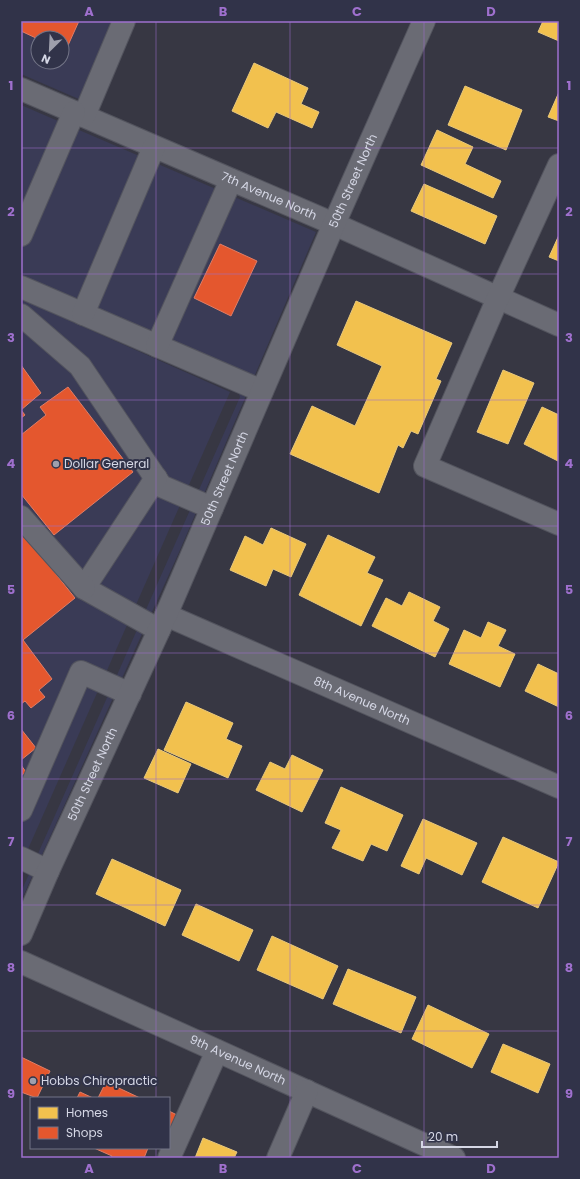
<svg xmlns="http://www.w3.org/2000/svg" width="580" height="1179" font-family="Poppins,sans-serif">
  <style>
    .built { fill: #3a3b56; fill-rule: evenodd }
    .homes { fill: #f2c14e; stroke: #e9c87b }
    .shops { fill: #e4572e; stroke: #e07d65 }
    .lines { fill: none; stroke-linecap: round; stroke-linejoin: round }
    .minor-casing { stroke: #53545e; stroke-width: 24 }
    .minor { stroke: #6a6b74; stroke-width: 22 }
    .grid { fill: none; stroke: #9f70ce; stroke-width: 1; stroke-opacity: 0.55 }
    .poi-dot { fill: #9e9fac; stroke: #313349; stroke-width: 1.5 }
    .labels { text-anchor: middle; stroke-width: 4; stroke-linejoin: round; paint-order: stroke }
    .street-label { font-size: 12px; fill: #d5d7e5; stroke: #313349 }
    .poi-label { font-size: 12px; fill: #d5d7e5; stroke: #313349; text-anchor: start }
    .neatline { fill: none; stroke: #9f70ce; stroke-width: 1.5 }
    .grid-label { font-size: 13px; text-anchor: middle; font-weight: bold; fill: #9f70ce }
  </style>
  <rect width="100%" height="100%" fill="#373743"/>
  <g class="built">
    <path d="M21,21H134L95,106L21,74ZM38,38H62V62H38Z"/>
    <polygon points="21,105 316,232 180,550 21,901 21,892 240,397 235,381 21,286 21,248 23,244 21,239"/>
    <polygon points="21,299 230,392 21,865"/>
  </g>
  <g class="homes">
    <polygon points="543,21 559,21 559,41 538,32"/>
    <polygon points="254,63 308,88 301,104 319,112 312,128 276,112 268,128 232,111"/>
    <polygon points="465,86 522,110 506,150 448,125"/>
    <polygon points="559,92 559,121 548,117"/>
    <polygon points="437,130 473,147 465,164 501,181 493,198 421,165"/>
    <polygon points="424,184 497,216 485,244 411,211"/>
    <polygon points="559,235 559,261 549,257"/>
    <polygon points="356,301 452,343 436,379 441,381 418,434 411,431 403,448 398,445 379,493 290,454 312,406 355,426 382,366 337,345"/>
    <polygon points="503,370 534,383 508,444 477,432"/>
    <polygon points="542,407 559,415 558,461 524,444"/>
    <polygon points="271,528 306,544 291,577 273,569 266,586 230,570 245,536 263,545"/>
    <polygon points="328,535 375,557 367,573 383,580 361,626 299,595"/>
    <polygon points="409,592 440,607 433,621 449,629 435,657 372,626 386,598 402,606"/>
    <polygon points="488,622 506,630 498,646 515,654 500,687 449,664 464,630 481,638"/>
    <polygon points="538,664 559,674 559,707 525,691"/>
    <polygon points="186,702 233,723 226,739 242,746 228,778 164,750"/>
    <polygon points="158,749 191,764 178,793 144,778"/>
    <polygon points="292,755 323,770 302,812 256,790 270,762 285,769"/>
    <polygon points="341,787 403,815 387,851 371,844 363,861 332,848 341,830 325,823"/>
    <polygon points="423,819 477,843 462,875 426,858 419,874 401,866"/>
    <polygon points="503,837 559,862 538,908 482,882"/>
    <polygon points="112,859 181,890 165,926 96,894"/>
    <polygon points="196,904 253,930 239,961 182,935"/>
    <polygon points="272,936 338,966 323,999 257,970"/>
    <polygon points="348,969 416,997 401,1033 333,1004"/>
    <polygon points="428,1005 489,1034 472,1068 412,1039"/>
    <polygon points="503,1044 550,1064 538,1093 491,1072"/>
    <polygon points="203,1138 237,1152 234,1158 195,1158"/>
  </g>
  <g class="shops">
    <polygon points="21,21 79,21 65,52 62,51 62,38 38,38 38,39 21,31"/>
    <polygon points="220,244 257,261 231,316 194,298"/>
    <polygon points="21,365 41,393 21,410"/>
    <polygon points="68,387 133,472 54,535 21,494 21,435 46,415 40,407"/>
    <polygon points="21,410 25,415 21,418"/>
    <polygon points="24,534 75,598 23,640 52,679 39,690 45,697 31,708 25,701 21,704 21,537"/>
    <polygon points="21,729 36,748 21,760"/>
    <polygon points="21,765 26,772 21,776"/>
    <polygon points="21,1057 50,1071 37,1098 21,1092"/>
    <polygon points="106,1082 140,1098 98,1098"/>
    <polygon points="80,1092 93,1098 77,1098"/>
    <polygon points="169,1111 177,1115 169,1133"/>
    <polygon points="94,1148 148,1148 144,1158 111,1158 112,1156"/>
  </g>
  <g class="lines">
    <defs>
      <g id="minor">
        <path id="s1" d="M21,89L334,224L559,325"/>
        <polyline points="84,116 124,21"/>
        <polyline points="559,165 498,298 425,466 559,524"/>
        <polyline points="21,235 74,112"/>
        <polyline points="21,287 262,391"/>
        <polyline points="83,314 154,147"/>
        <polyline points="21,315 80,366 161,486 212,508"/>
        <polyline points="157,346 231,180"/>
        <polyline points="156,478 84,588 159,630"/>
        <polyline points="21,517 84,588"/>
        <path id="s2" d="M166,615L559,787"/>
        <polyline points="21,810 81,672 130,694"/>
        <polyline points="21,858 48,871"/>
        <path id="s3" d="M21,934L48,871L166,615L334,224L424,21"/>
        <path id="s4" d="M21,962L454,1158"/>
        <polyline points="169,1158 217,1051"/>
        <polyline points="278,1158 307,1091"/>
      </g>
    </defs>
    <use href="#minor" class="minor-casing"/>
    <use href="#minor" class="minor"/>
  </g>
  <path class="grid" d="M156,21V1098M290,21V1158M424,21V1158M21,148H559M21,274H559M21,400H559M21,526H559M21,653H559M21,779H559M21,905H559M21,1031H559M156,1148V1158"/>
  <g class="poi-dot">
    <circle cx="56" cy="464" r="4"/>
    <circle cx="33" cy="1081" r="4"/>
  </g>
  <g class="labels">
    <g class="street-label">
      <text dy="4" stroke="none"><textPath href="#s3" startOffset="823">50th Street North</textPath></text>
      <text dy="4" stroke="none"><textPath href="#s1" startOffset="270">7th Avenue North</textPath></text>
      <text dy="4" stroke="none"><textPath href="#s3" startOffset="499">50th Street North</textPath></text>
      <text dy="4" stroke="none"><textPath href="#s2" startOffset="214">8th Avenue North</textPath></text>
      <text dy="4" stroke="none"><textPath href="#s3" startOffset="175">50th Street North</textPath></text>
      <text dy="4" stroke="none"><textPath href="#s4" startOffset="238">9th Avenue North</textPath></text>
    </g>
    <g class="poi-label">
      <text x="64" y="468">Dollar General</text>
      <text x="41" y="1085">Hobbs Chiropractic</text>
    </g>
  </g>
  <rect width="580" height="1179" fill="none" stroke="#313349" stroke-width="44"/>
  <rect x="30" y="1097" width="140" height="52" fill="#313349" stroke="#737587"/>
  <rect x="38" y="1107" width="20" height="12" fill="#f2c14e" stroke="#737587"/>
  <text x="66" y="1117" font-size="12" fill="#d5d7e5">Homes</text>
  <rect x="38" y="1127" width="20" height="12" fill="#e4572e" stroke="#737587"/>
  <text x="66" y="1137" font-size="12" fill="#d5d7e5">Shops</text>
  <g transform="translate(50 50) rotate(204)"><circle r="19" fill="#313349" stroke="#737587"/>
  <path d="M0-3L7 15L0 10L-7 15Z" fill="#9e9fac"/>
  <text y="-6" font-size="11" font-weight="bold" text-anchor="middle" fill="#d5d7e5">N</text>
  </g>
  <path d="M422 1141v6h75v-6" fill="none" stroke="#d5d7e5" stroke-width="2"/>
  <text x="428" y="1141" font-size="12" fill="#d5d7e5" stroke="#313349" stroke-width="3" paint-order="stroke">20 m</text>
  <rect x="22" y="22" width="536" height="1135" class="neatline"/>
  <g class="grid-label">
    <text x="89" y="16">A</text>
    <text x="223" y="16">B</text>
    <text x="357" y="16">C</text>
    <text x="491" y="16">D</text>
    <text x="11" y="90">1</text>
    <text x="569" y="90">1</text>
    <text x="11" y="216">2</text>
    <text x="569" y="216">2</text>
    <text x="11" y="342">3</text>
    <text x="569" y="342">3</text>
    <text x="11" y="468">4</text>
    <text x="569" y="468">4</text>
    <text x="11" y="594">5</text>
    <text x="569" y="594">5</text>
    <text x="11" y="720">6</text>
    <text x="569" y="720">6</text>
    <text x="11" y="846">7</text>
    <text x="569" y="846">7</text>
    <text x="11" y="972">8</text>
    <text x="569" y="972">8</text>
    <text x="11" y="1098">9</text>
    <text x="569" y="1098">9</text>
    <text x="89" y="1173">A</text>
    <text x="223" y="1173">B</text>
    <text x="357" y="1173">C</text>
    <text x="491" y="1173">D</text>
  </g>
</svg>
